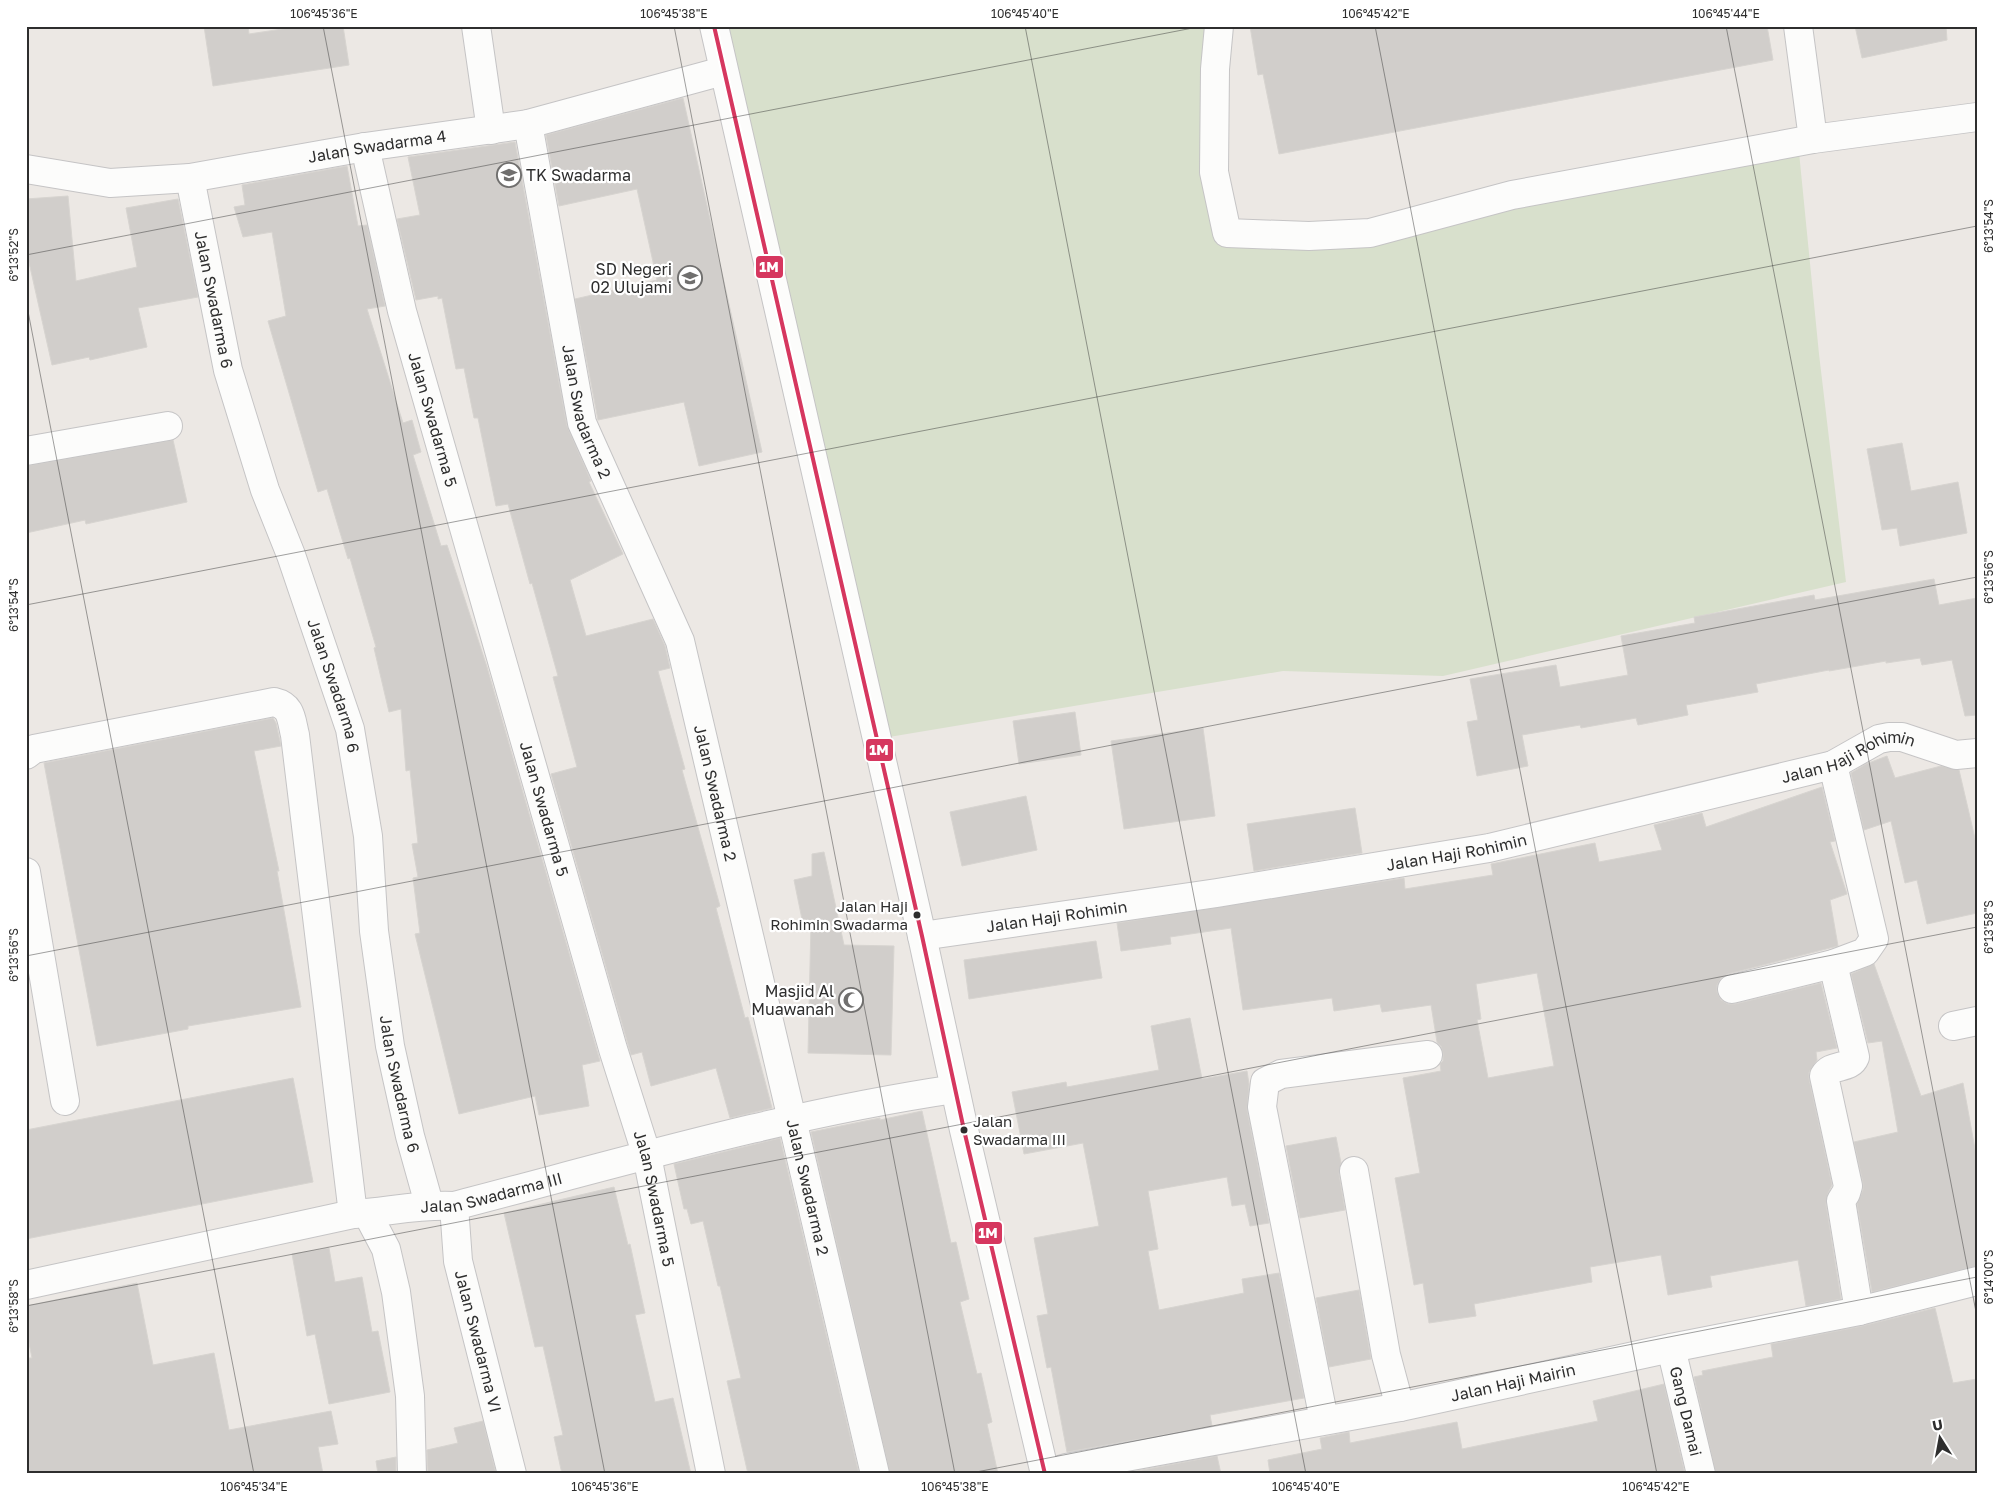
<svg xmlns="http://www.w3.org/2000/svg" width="2003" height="1500" font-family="'Golos Text',sans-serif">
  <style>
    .cemetery { fill: #d8e0cc }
    .building { fill: #d1cecb; stroke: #d7d4d0; fill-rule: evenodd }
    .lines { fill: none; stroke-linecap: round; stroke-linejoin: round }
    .street-casing { stroke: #c5c4c5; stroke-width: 30 }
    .secondary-casing { stroke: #c5c4c5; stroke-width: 30 }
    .street { stroke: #fcfcfb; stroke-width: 28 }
    .secondary { stroke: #fcfcfb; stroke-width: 28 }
    .bus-1-casing { stroke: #fff; stroke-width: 8 }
    .bus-1 { stroke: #d6375f; stroke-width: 4 }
    .ticks { fill: none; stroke: #2e2e2e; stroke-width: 1; stroke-opacity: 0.45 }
    .bus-dot { fill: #2e2e2e; stroke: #fff; stroke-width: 2 }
    .labels { text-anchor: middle; stroke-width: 4.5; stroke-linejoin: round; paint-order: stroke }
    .bus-label { font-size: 15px; fill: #2e2e2e; stroke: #fff; text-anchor: end }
    .street-label { font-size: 16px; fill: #2e2e2e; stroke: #fff }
    .poi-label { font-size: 16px; fill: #2e2e2e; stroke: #fff; text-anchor: end }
    .line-badge { stroke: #fff; stroke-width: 2 }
    .badge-label { font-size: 14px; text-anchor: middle; font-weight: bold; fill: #fff }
    .neatline { fill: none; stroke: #2e2e2e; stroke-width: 2 }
    .ticks-label { font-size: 12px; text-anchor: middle; fill: #2e2e2e }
  </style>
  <rect width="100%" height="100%" fill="#ece8e4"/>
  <polygon class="cemetery" points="718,26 1219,26 1228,235 1309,236 1798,142 1819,354 1846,582 1443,676 1283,671 877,739"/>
  <g class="building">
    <polygon points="204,26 248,26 249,34 302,26 343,26 349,65 213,86"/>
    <polygon points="1250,26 1767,26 1773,60 1279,154 1263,74 1258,75"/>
    <polygon points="1855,26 1946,26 1947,40 1862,58"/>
    <polygon points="683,98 762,452 699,466 684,402 598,420 575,299 657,280 637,189 559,206 546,135"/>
    <polygon points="515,142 567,426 591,481 589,482 623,554 570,580 586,636 653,619 665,646 670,668 658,671 685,769 682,770 720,906 716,908 745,1018 748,1017 772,1108 730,1118 716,1068 651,1086 642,1052 631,1055 551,774 577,767 553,677 558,676 532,583 530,584 508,504 496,506 478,418 474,418 464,368 456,369 442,298 438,299 438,296 416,300 397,219 420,215 408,157"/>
    <polygon points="347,166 358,226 367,225 385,306 367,309 403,423 412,420 421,452 413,455 441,546 447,545 487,667 600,1061 582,1065 589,1106 539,1115 535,1096 459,1114 415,934 420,933 413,878 418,877 412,844 418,843 410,770 406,771 401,709 389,712 374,648 376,647 350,558 348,559 327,489 318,492 268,321 286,316 272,232 243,237 234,207 245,205 242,185"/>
    <polygon points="68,196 76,281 137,267 126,208 178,199 198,297 138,308 147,347 90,360 89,357 52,365 26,249 26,199"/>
    <polygon points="173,440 187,502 86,524 85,520 26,533 26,466"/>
    <polygon points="1902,443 1911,491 1958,482 1967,533 1900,546 1897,528 1882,530 1867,449"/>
    <polygon points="1934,579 1939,605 1977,598 1977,715 1965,716 1952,660 1922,665 1920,658 1886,663 1886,661 1829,671 1829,670 1756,684 1758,692 1686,705 1688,715 1638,725 1636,718 1581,728 1580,725 1522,735 1528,766 1477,776 1467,722 1478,720 1470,679 1556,665 1560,687 1628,675 1621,636 1695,623 1694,617 1781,601 1814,595 1815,600"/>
    <polygon points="1075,712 1081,755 1019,764 1013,721"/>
    <polygon points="273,718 276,723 281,746 254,751 279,871 277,871 301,1007 188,1026 188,1029 97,1046 44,763"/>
    <polygon points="1203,728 1215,816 1124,829 1111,741"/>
    <polygon points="1887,756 1895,778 1941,766 1959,770 1977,847 1977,913 1927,924 1917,880 1905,883 1891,821 1864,830 1851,773 1866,764"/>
    <path d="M1822,787L1835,841L1830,842L1847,894L1830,900L1838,946L1728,974L1721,978L1717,985V992L1721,1000L1728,1004H1735L1821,983L1837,1048L1816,1052L1817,1060L1809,1072V1079L1832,1185L1828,1193L1826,1204L1841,1299L1806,1306L1798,1260L1710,1276L1712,1287L1668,1295L1661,1255L1590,1267L1592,1282L1474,1304L1476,1316L1429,1323L1423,1283L1414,1285L1395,1178L1420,1173L1403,1078L1441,1071L1440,1064L1443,1061V1053L1441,1046L1437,1042L1431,1005L1382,1012L1380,1004L1334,1011L1332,998L1243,1010L1231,928L1170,937L1171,944L1121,951L1117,923L1404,878L1405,889L1493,875L1491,864L1595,843L1599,862L1662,850L1654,825L1702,813L1706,827ZM1537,973L1554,1066L1488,1078L1477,1020L1481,1019L1476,984Z"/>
    <polygon points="1026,796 1037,850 962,866 950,812"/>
    <polygon points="1355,808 1362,853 1254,871 1247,824"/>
    <polygon points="824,852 844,945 894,946 891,1055 808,1053 811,922 803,924 794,880 812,876 812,854"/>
    <polygon points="1096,941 1102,978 969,999 964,960"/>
    <polygon points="1874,964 1921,1096 1963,1083 1977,1160 1977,1266 1872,1292 1857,1204 1863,1190 1863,1183 1854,1142 1898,1132 1882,1041 1868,1043 1851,974"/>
    <polygon points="1190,1018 1202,1079 1247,1071 1249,1084 1247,1110 1269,1223 1250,1226 1245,1204 1232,1206 1227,1177 1148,1191 1158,1249 1148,1251 1159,1310 1244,1293 1242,1279 1279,1273 1304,1398 1210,1415 1212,1426 1067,1452 1051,1367 1047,1368 1037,1316 1048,1314 1034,1238 1099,1226 1083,1143 1024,1154 1012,1092 1066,1082 1067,1087 1159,1070 1151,1026"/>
    <polygon points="293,1078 313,1182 26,1239 26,1130"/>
    <polygon points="922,1111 951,1243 956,1242 969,1299 960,1302 977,1374 981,1373 992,1422 987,1424 998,1474 890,1474 811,1132 880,1118 880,1120"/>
    <polygon points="1336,1137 1341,1163 1339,1174 1345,1210 1300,1218 1286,1146"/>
    <polygon points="780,1138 781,1142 859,1474 748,1474 727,1381 741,1378 720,1286 718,1286 703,1221 691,1224 687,1209 684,1209 674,1164"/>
    <polygon points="614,1187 628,1245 630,1244 645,1313 635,1315 655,1402 673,1398 691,1474 562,1474 554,1437 563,1435 543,1346 535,1347 504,1213"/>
    <polygon points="329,1248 335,1282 362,1277 372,1332 378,1331 390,1392 329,1404 315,1334 307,1336 292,1254"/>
    <polygon points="137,1283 153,1365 214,1353 229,1430 331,1411 338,1444 318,1447 323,1474 26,1474 26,1358 32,1358 26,1328 26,1306"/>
    <polygon points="1359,1290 1371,1359 1329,1367 1316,1298"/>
    <polygon points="1935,1308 1953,1383 1977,1379 1977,1474 1716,1474 1694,1377 1703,1375 1702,1371 1773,1357 1771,1344 1862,1326"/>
    <polygon points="1664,1384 1685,1474 1270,1474 1268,1460 1322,1449 1320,1438 1349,1432 1350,1443 1457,1422 1462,1449 1598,1421 1593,1401"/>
    <polygon points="483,1421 496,1474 428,1474 427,1450 458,1443 454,1428"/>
    <polygon points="1217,1456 1221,1474 1121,1474"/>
    <polygon points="396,1457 396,1474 378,1474 376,1461"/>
  </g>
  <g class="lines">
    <defs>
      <g id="street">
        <polyline points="476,26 491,130"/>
        <polyline points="1219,26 1215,69 1214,172 1227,233 1309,236 1370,233 1512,195 1813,139 1977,117"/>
        <polyline points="1798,26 1813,139"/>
        <path id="s1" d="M528,124L582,423L680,641L875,1474"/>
        <path id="s2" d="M365,147L402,311L613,1049L647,1156L711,1474"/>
        <path id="s3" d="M26,169L110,183L190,178L365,147L528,124L723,71"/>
        <path id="s4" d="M190,178L228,370L265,490L291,555L350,729L368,836L374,931L390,1046L410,1136L429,1204"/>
        <polyline points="26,451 168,426"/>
        <path d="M26,755L34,749L274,702C292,706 291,719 295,735L353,1214"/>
        <polyline points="26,872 65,1101"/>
        <path id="s5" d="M922,936L1217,893L1489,848L1833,765L1879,739L1889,737H1902L1956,755L1977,753"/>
        <path d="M1833,964L1855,1057C1850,1070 1831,1063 1824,1076L1848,1186L1846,1193L1841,1201L1859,1311"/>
        <polyline points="1732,989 1833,964 1865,952 1874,939 1833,765"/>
        <polyline points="1953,1026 1977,1021"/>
        <polyline points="1354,1171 1386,1355 1400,1407"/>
        <path id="s6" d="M454,1206L458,1261L512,1474"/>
        <polyline points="367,1213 386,1249 396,1292 410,1396 412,1474"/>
        <path id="s7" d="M26,1285L353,1214C387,1212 419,1204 454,1206C620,1163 785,1114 955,1089"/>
        <path id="s8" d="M1671,1348L1701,1474"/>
        <polyline points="1324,1420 1262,1107 1265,1082 1281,1074 1428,1055"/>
        <path id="s9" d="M1047,1474L1066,1468L1400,1407L1671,1348L1859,1311L1977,1281"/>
      </g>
      <polyline id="secondary" points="714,26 922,936 964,1130 1045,1474"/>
    </defs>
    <use href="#street" class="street-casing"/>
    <use href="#secondary" class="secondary-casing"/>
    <use href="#street" class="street"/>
    <use href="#secondary" class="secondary"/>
    <defs>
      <polyline id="bus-1" points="714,26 922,936 964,1130 1045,1474"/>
    </defs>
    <use href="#bus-1" class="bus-1-casing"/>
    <use href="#bus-1" class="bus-1"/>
  </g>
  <path class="ticks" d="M323,26L605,1474M674,26L955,1474M1025,26L1306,1474M1375,26L1657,1474M1726,26L1977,1317M26,255L1203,26M26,301L254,1474M26,605L1977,226M26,956L1977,577M26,1306L1977,927M966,1474L1977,1277"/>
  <defs>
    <symbol id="school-ring" viewBox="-11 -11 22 22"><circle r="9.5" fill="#fff" stroke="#706f6e" stroke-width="1.5"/><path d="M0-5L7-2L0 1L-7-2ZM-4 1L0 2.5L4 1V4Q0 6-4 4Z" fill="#706f6e"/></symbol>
    <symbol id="mosque-ring" viewBox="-11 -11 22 22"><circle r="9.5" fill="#fff" stroke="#706f6e" stroke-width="1.5"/><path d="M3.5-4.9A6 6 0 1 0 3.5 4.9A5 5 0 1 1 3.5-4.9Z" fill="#706f6e"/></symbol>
  </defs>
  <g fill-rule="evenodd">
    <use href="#school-ring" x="495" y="161" width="28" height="28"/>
    <use href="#school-ring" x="676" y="264" width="28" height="28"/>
    <use href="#mosque-ring" x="837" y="986" width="28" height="28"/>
  </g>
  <g class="bus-dot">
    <circle cx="917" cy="915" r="4.5"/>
    <circle cx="964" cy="1130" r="4.5"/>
  </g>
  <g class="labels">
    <g class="bus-label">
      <text x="908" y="912">Jalan Haji<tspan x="908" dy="18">Rohimin Swadarma</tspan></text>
      <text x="973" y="1127" text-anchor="start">Jalan<tspan x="973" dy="18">Swadarma III</tspan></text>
    </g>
    <g class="street-label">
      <text dy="6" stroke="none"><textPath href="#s3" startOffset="355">Jalan Swadarma 4</textPath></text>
      <text dy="6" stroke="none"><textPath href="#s4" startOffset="124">Jalan Swadarma 6</textPath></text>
      <text dy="6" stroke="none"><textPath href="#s1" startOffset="294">Jalan Swadarma 2</textPath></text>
      <text dy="6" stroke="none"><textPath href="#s2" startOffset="281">Jalan Swadarma 5</textPath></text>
      <text dy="6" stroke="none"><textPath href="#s4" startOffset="529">Jalan Swadarma 6</textPath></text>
      <text dy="6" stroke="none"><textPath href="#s5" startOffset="946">Jalan Haji Rohimin</textPath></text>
      <text dy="6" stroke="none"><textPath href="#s1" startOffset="699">Jalan Swadarma 2</textPath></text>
      <text dy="6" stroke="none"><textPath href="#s2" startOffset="686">Jalan Swadarma 5</textPath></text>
      <text dy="6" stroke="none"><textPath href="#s5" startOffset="541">Jalan Haji Rohimin</textPath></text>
      <text dy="6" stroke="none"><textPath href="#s5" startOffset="136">Jalan Haji Rohimin</textPath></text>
      <text dy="6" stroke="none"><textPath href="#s4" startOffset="934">Jalan Swadarma 6</textPath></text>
      <text dy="6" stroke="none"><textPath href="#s1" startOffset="1104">Jalan Swadarma 2</textPath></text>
      <text dy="6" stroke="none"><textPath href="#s7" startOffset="475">Jalan Swadarma III</textPath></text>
      <text dy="6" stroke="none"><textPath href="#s2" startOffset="1091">Jalan Swadarma 5</textPath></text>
      <text dy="6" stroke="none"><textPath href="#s6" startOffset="138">Jalan Swadarma VI</textPath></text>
      <text dy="6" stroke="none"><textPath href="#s9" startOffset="475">Jalan Haji Mairin</textPath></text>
      <text dy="6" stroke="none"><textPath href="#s8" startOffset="65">Gang Damai</textPath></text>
    </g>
    <g class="poi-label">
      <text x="526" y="181" text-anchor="start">TK Swadarma</text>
      <text x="672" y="275">SD Negeri<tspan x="672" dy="18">02 Ulujami</tspan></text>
      <text x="834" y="997">Masjid Al<tspan x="834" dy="18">Muawanah</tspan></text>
    </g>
  </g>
  <g class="line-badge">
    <rect x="755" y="255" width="29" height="24" rx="5" fill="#d6375f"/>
    <rect x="865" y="738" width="29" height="24" rx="5" fill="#d6375f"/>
    <rect x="974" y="1221" width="29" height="24" rx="5" fill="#d6375f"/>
  </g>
  <g class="badge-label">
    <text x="769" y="272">1M</text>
    <text x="879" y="755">1M</text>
    <text x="988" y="1238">1M</text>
  </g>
  <rect width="2003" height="1500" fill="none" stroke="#ffffff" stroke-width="55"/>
  <g transform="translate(1940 1438) rotate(349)" stroke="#ffffff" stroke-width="4" paint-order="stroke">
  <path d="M0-4L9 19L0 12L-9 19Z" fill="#2e2e2e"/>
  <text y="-8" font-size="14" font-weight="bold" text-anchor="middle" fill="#2e2e2e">U</text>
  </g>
  <rect x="28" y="28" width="1948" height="1444" class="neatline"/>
  <g class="ticks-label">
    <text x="324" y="18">106°45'36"E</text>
    <text x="674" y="18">106°45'38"E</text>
    <text x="1025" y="18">106°45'40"E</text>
    <text x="1376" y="18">106°45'42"E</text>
    <text x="1726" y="18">106°45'44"E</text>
    <text transform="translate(1989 226) rotate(-90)" y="4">6°13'54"S</text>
    <text transform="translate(14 255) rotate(-90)" y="4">6°13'52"S</text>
    <text transform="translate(1989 577) rotate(-90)" y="4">6°13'56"S</text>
    <text transform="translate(14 605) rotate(-90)" y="4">6°13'54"S</text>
    <text transform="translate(1989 927) rotate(-90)" y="4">6°13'58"S</text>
    <text transform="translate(14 955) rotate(-90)" y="4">6°13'56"S</text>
    <text transform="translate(1989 1277) rotate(-90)" y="4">6°14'00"S</text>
    <text transform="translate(14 1306) rotate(-90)" y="4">6°13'58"S</text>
    <text x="254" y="1491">106°45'34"E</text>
    <text x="605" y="1491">106°45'36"E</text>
    <text x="955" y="1491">106°45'38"E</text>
    <text x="1306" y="1491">106°45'40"E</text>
    <text x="1656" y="1491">106°45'42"E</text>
  </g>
</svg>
